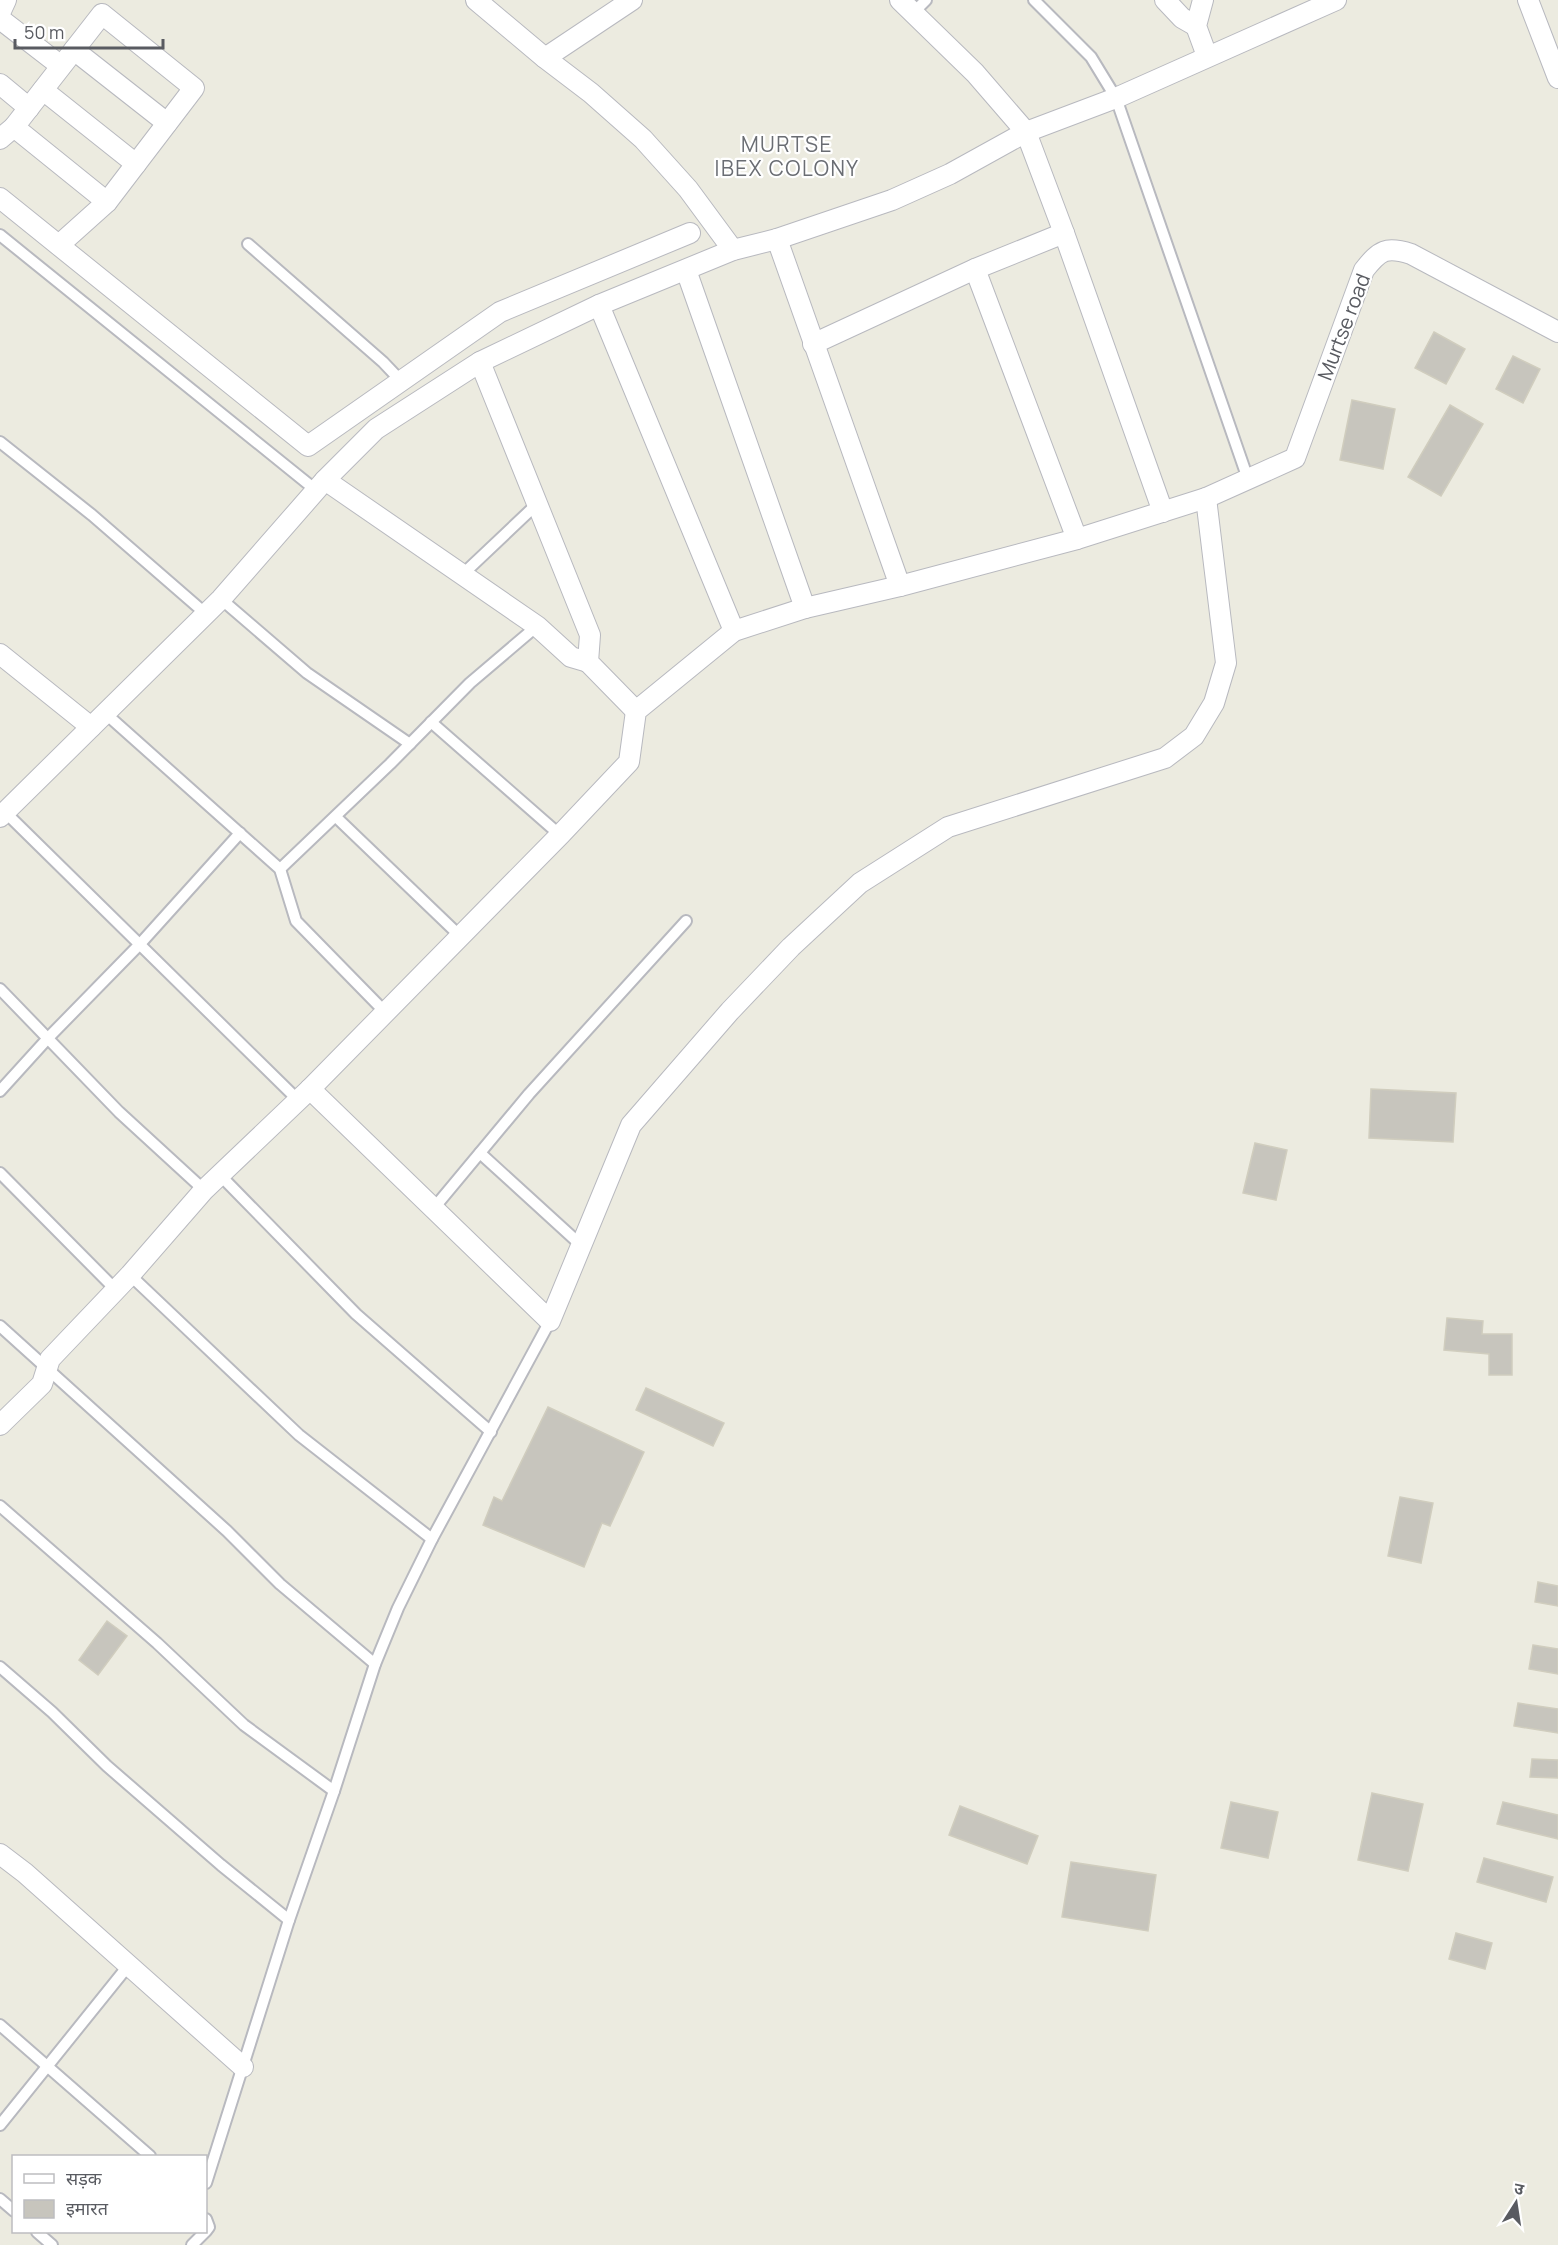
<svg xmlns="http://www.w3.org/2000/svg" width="1558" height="2245" font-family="Manrope,'Noto Sans Devanagari',sans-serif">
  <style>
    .building { fill: #c7c5bd; stroke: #d0cdbe; stroke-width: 1.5 }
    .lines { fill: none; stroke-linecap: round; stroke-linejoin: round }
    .lane-casing { stroke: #b8b9bf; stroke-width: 14 }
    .street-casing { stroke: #b8b9bf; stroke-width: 22 }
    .lane { stroke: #fff; stroke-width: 10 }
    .street { stroke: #fff; stroke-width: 20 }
    .labels { text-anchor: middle; stroke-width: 4.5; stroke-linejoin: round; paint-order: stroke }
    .street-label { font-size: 20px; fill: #595b61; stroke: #fff }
    .neighbourhood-label { font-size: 21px; letter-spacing: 1.5px; fill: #6a6d73; stroke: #fff }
  </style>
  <rect width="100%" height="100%" fill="#ecebe0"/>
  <g class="building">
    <polygon points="1434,332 1465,349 1446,384 1415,368"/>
    <polygon points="1513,356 1540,369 1523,403 1496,389"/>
    <polygon points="1352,400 1395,409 1383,469 1340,460"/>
    <polygon points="1450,405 1483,424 1441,496 1408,477"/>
    <polygon points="1371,1089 1456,1093 1453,1142 1369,1138"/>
    <polygon points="1255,1143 1287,1150 1276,1200 1243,1193"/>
    <polygon points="1447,1318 1483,1321 1482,1334 1512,1334 1512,1375 1489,1375 1489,1354 1444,1350"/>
    <polygon points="646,1388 724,1423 713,1446 636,1410"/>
    <polygon points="548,1407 644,1452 610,1526 602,1523 584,1567 483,1525 494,1497 502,1501"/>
    <polygon points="1400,1497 1433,1503 1421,1563 1388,1556"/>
    <polygon points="1538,1582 1558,1586 1558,1606 1535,1602"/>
    <polygon points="107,1621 127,1636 98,1675 79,1660"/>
    <polygon points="1533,1645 1558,1649 1558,1674 1529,1669"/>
    <polygon points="1518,1703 1558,1709 1558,1733 1514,1726"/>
    <polygon points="1532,1759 1558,1760 1558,1778 1530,1777"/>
    <polygon points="1372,1793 1423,1804 1408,1871 1358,1860"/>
    <polygon points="1231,1802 1278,1812 1268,1858 1221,1848"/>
    <polygon points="1503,1802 1558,1815 1558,1839 1497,1824"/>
    <polygon points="960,1806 1038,1836 1027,1864 949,1835"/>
    <polygon points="1484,1858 1553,1877 1546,1902 1477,1882"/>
    <polygon points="1071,1862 1156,1875 1148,1931 1062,1917"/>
    <polygon points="1456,1933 1492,1943 1485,1969 1449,1959"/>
  </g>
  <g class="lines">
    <defs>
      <g id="lane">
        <polyline points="1034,0 1091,57 1116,98 1248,479"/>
        <polyline points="913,13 926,0"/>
        <polyline points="0,235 317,491"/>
        <polyline points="248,244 383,362 401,381"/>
        <polyline points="0,442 92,515 206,614"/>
        <polyline points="462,575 537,504"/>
        <polyline points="221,599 307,673 410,744"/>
        <polyline points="105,713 280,869 296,921 385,1012"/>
        <polyline points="431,722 560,835"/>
        <polyline points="5,812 298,1100"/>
        <polyline points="336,817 460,936"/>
        <polyline points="280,869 390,764 470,683 537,626"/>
        <polyline points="0,989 119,1112 204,1190"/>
        <polyline points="0,1091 49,1037 140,944 240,833"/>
        <polyline points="480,1153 582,1246"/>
        <polyline points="0,1173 116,1290"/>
        <polyline points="220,1175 356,1314 491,1432"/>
        <polyline points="434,1208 529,1094 686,921"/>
        <polyline points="130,1275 299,1435 432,1539"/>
        <polyline points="0,1326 227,1531 280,1584 375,1664"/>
        <polyline points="0,1506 157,1643 244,1725 334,1791"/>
        <polyline points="0,1667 52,1712 107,1766 221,1865 289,1920"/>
        <polyline points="0,2025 150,2156"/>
        <polyline points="0,2125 128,1966"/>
        <polyline points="206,2183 289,1920 334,1791 375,1664 398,1608 432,1539 550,1321"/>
        <polyline points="0,2199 14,2211"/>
        <polyline points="206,2219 209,2227 206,2231"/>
        <polyline points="37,2232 52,2245"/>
        <polyline points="192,2245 205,2232"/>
      </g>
      <g id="street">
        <polyline points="476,0 545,58 591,93 643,139 688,189 733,250"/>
        <polyline points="900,0 975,73 1026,132 1064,233 1163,512"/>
        <polyline points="1165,0 1182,18 1196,26"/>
        <polyline points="1203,0 1196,26 1207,56"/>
        <polyline points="1528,0 1558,78"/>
        <polyline points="0,13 6,0"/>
        <polyline points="0,19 61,66"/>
        <polyline points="74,50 167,123"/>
        <polyline points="545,58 632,0"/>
        <polyline points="0,84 29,108"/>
        <polyline points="43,90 136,164"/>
        <polyline points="14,127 107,202"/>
        <polyline points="0,139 14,127 102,14 194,88 107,202 59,245"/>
        <polyline points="0,198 308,446 500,312 690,233"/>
        <polyline points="777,239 900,586"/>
        <polyline points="975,269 1077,539"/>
        <polyline points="686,270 805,608"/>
        <polyline points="599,305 734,631"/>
        <polyline points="813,344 975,269 1064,233"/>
        <polyline points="480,362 590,635 588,662 636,711"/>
        <polyline points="325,480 537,626 571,657 588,662"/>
        <polyline points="0,654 91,727"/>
        <polyline points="0,817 221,599 325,480 376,429 480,362 599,305 733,250 777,239 892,200 950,174 1026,132 1116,98 1336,0"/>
        <polyline points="310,1089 550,1321 631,1125 730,1011 791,947 860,883 948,827 1165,758 1194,736 1214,703 1226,663 1206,498"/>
        <path d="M0,1425L42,1384L50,1359L130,1275L204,1190L310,1089L560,835L629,762L636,711L734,631L805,608L900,586L1077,539L1206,498L1295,458L1364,270C1380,250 1386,246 1411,254L1558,332"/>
        <polyline points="0,1854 25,1873 243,2067"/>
      </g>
    </defs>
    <use href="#lane" class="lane-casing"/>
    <use href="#street" class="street-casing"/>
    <use href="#lane" class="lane"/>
    <use href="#street" class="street"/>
  </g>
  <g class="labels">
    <g class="street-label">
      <text transform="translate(1344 327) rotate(-69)" y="7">Murtse road</text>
    </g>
    <g class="neighbourhood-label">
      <text x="787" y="152">MURTSE<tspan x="787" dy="24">IBEX COLONY</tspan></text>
    </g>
  </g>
  <rect x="12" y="2155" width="195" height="78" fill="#ffffff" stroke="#bdbdc0" stroke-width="1.5"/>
  <rect x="24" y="2174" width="30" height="9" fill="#ffffff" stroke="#bdbdc0" stroke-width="1.5"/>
  <text x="66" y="2185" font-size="18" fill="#595b61">सड़क</text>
  <rect x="24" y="2200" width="30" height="18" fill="#c7c5bd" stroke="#bdbdc0" stroke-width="1.5"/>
  <text x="66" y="2215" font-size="18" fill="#595b61">इमारत</text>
  <g transform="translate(1516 2203) rotate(12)" stroke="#ffffff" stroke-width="4.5" paint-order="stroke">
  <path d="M0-4.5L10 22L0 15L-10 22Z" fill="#595b61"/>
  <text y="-9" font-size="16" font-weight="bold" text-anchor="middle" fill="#595b61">उ</text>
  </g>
  <path d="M15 39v9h148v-9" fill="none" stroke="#595b61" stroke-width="3"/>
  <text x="24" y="39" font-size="18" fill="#595b61" stroke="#ffffff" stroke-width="4.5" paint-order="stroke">50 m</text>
</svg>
